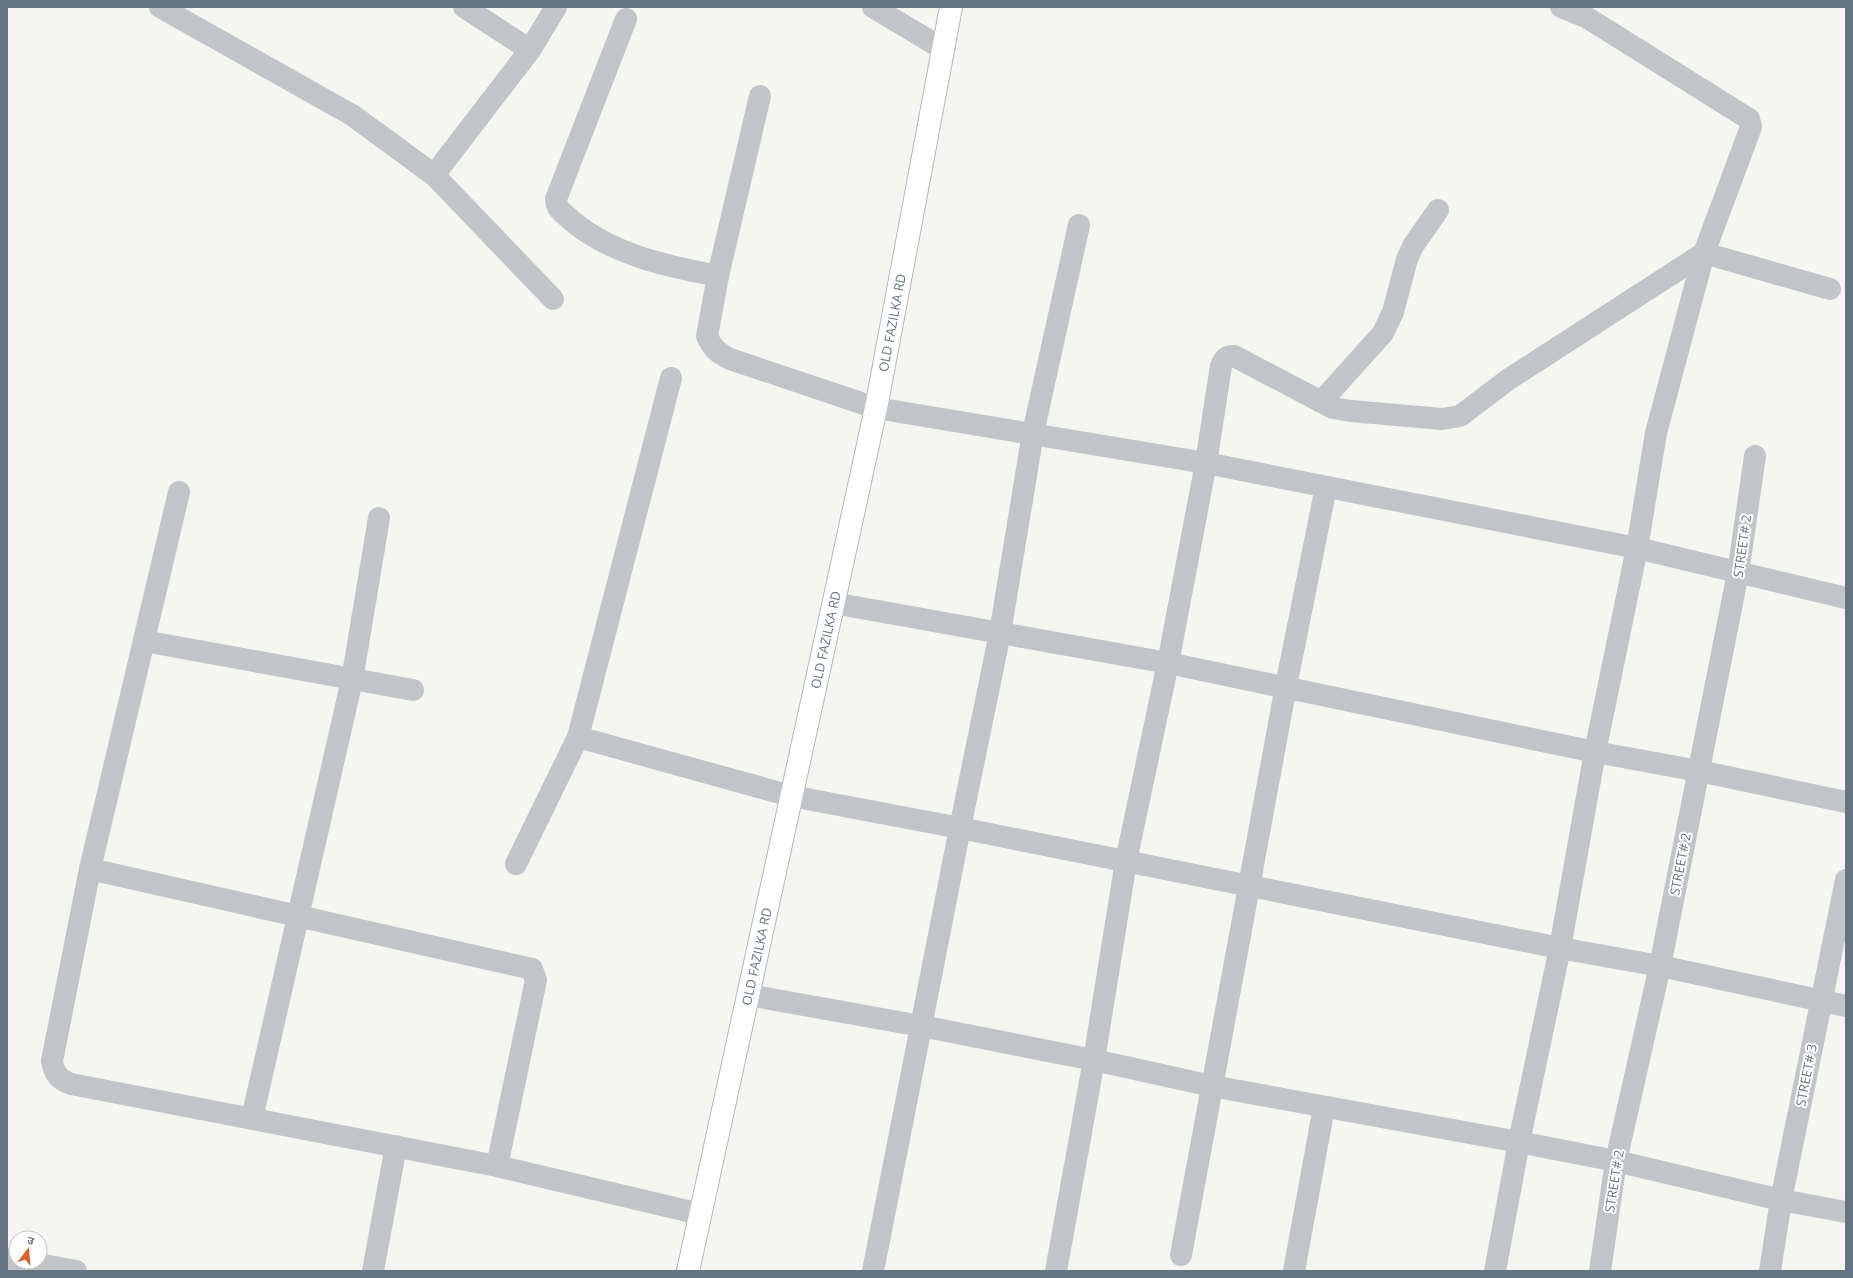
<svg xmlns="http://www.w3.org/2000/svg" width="1853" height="1278" font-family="'Open Sans','Noto Sans Devanagari',sans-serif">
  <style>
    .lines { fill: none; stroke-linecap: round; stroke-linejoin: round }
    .secondary-casing { stroke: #b4b8bc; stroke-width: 24 }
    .minor { stroke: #c1c5c8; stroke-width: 22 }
    .secondary { stroke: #fff; stroke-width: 22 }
    .labels { text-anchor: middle; stroke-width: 4; stroke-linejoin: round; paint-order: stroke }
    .street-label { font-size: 13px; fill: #667482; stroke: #fff }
  </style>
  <rect width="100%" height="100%" fill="#f5f5f2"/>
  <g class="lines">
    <defs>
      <g id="secondary">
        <path id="s1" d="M688,1271L876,408L951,7"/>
      </g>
    </defs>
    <use href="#secondary" class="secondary-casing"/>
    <g class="minor">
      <polyline points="160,7 352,115 434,175 553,299"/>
      <polyline points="464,7 530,50"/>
      <polyline points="873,7 943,49"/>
      <path d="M626,19L556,199C556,210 565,214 572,221C613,255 666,266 718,276"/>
      <path d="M760,96L718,276L707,336C712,348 718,353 730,359L876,408L1206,463L1637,548L1846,598"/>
      <polyline points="434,175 530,50 556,7"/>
      <polyline points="1321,402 1383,333 1393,312 1407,259 1413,246 1438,210"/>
      <path d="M179,492L90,869L52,1061C54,1073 58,1079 71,1084L497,1166L700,1214"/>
      <polyline points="833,603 1168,663 1595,752 1699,771 1846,802"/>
      <polyline points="144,641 413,690"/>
      <polyline points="578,737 791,796 960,828 1560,948 1660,966 1846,1006"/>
      <polyline points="516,864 578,737 671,378"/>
      <polyline points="90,869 532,969 536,980 497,1166"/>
      <polyline points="748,995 921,1026 1094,1060 1212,1086 1519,1142 1616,1161 1781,1200 1846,1212"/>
      <polyline points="252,1118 352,680 379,518"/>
      <polyline points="1181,1255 1286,686 1326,487"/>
      <polyline points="7,1259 16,1260"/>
      <polyline points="28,1262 76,1271"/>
      <polyline points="373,1271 396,1146"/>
      <polyline points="873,1271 960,828 1000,633 1033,433 1079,225"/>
      <path d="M1056,1271L1094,1060L1126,861L1168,663L1206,463L1221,366C1224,359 1226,356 1234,356L1333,408L1351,411L1442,419L1460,416L1509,379L1704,253L1751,127L1749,119L1586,17L1561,7"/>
      <polyline points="1294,1271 1324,1107"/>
      <polyline points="1495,1271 1519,1142 1560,948 1595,752 1637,548 1656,433 1704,253 1830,289"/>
      <polyline points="1600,1271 1616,1161 1660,966 1738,573 1755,456"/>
      <polyline points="1770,1271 1781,1200 1846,880"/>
    </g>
    <use href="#secondary" class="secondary"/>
  </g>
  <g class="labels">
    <g class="street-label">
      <text dy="5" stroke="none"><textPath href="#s1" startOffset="970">OLD FAZILKA RD</textPath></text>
      <text transform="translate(1742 546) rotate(-82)" y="5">STREET# 2</text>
      <text dy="5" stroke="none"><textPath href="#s1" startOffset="646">OLD FAZILKA RD</textPath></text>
      <text transform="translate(1680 864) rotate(-79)" y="5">STREET# 2</text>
      <text dy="5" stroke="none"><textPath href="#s1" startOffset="322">OLD FAZILKA RD</textPath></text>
      <text transform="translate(1806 1075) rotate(-79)" y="5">STREET# 3</text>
      <text transform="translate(1614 1181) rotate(-81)" y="5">STREET# 2</text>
    </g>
  </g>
  <rect width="1853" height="1278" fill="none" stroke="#667482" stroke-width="16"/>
  <g transform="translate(28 1250) rotate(16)"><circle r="19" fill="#ffffff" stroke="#c2c7cd"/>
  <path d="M0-3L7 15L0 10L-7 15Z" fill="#da602e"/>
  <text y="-6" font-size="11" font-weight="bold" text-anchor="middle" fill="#667482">उ</text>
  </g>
</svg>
